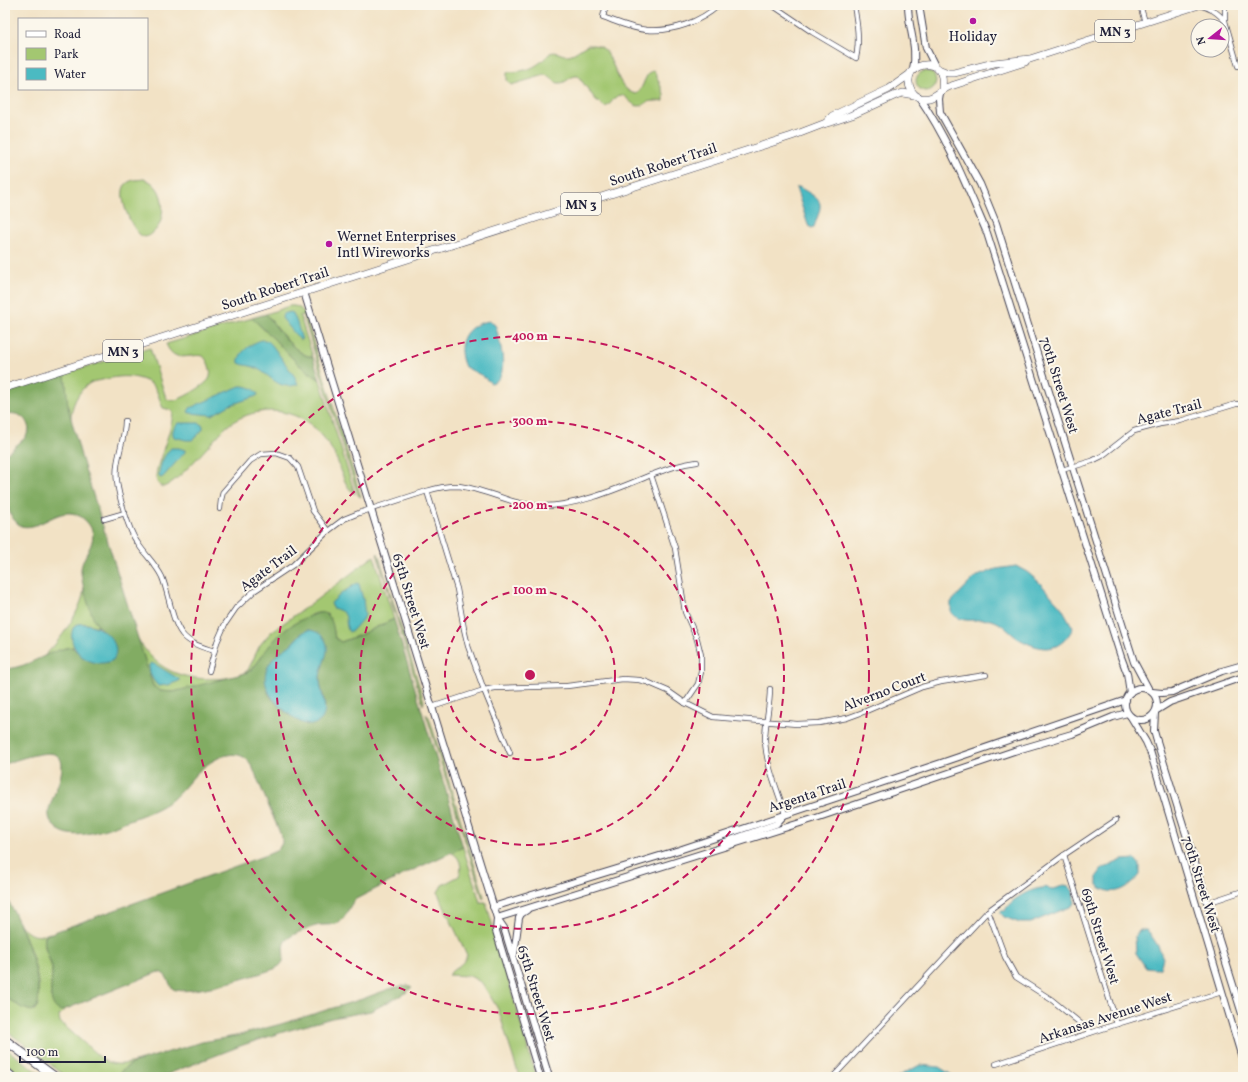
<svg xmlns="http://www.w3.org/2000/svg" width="1248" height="1082" font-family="Vollkorn,serif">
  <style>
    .green { fill: #a3c771; stroke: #627456 }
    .forest { fill: #82ac63; stroke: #52674f; fill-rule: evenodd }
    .water { fill: #4bbac2; stroke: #366e7e }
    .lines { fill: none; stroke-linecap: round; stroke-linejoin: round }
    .street-casing { stroke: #413f50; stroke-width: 6 }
    .secondary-casing { stroke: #413f50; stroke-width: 8 }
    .primary-casing { stroke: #413f50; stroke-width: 8 }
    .highway-casing { stroke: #413f50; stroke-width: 10 }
    .street { stroke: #fff; stroke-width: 4.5 }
    .secondary { stroke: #fff; stroke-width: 6 }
    .primary { stroke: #fff; stroke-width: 7 }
    .highway { stroke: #fff; stroke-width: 8 }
    .ring { fill: none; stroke: #c2185b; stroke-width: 2; stroke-dasharray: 7 5 }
    .poi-dot { fill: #b5179e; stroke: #fbf7ec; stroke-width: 1.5 }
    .labels { text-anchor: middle; stroke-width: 4; stroke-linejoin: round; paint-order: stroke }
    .shield { fill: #fbf7ec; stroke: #636270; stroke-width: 1 }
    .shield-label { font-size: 13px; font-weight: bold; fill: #22223b }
    .poi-label { font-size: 14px; fill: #22223b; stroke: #fbf7ec }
    .street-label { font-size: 14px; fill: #22223b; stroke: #fbf7ec }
    .centre { fill: #c2185b; stroke: #fbf7ec; stroke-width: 2 }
    .ring-label { font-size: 12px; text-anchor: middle; font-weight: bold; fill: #c2185b; stroke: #fbf7ec; stroke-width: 4; stroke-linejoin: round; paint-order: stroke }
  </style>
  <rect width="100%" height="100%" fill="#fbf7ec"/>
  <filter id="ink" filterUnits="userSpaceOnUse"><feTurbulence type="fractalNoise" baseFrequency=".025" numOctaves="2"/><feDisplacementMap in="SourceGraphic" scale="8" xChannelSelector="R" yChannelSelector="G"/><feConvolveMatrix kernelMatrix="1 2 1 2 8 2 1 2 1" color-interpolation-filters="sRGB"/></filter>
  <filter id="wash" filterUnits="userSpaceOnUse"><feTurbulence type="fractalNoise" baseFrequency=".012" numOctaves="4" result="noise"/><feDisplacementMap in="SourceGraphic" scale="16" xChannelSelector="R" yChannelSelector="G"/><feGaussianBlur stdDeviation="0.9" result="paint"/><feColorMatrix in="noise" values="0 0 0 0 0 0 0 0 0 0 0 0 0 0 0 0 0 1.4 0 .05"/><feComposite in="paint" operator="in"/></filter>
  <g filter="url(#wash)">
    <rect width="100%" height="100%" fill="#f2e2c5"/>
    <g class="green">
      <path d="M588,45C593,45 597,45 601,47C615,55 615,90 636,94C646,86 643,74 654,70L664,94V101C659,102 653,100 648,102C645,103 643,106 639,106C631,106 627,95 620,95C613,96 612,105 605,107L595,99L578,76C570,75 566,84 559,83C554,83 551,76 545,75L511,85L507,80V73L508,72C529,71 536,68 550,53C557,50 561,56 568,55C576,54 581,47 588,45Z"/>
      <circle cx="926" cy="81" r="10"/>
      <path d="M144,179C162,184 166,207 160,223C158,228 149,240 142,236C131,230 116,193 126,184C131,179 138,180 144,179Z"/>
      <path d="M289,306C297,305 302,308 305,315L361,497L358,495L303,315L300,316L313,357C295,356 276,326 266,314Z"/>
      <path d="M252,318L274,339L298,364L320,380L355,494C345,487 343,476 339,465C327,434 305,412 271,411C255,411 237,417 225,428C213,440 178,483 163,487C148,482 162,457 164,447C168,436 172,424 173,412L171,410L163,408C159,400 158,388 150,383C134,374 119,376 102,380C98,381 93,381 90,383C78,390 70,408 71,421L67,404L65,373L150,348L166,398C169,400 171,401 175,400C182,399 206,385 209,379C213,373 208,360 203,356C189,353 175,365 166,344Z"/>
      <polygon points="378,553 424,701 423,705 377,554"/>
      <path d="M374,556L394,619L360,635L341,642L335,638L333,628L327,614C319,611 312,614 306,618C293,624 282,631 273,642C262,654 257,670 241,675L248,670L260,645L271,632L316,600Z"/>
      <path d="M84,588L98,627C89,624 80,621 73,628L72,638L74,647L65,648L42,658C58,644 83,609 84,588Z"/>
      <path d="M136,635C157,676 192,683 235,677C218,681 175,696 161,691C156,690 154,687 152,683Z"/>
      <polygon points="426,714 429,717 483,893 484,897 483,899"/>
      <path d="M463,847L480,902H486L536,1077H522L518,1073L498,1009L482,983L470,976L448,975C454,968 465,964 467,955L440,898L438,892L442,885L459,876C463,866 460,856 450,852Z"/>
      <path d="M19,922C27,936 36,938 50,933L45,936C41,945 51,959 52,969C53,981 47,1000 57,1009L65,1010L59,1016L60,1022L101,1058C112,1066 122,1065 135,1062L128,1066L120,1073V1077H66L34,1051L5,1030V997L28,1010H35C46,988 29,944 19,922Z"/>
      <polygon points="5,1048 44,1077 24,1077 5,1063"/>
    </g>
    <g class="forest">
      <path d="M266,314C277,327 295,356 313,357L320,380L298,364L274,339L252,318Z"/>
      <path d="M65,373L68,407L81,456L153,686L160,691L173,692L246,673C256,668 259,659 266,650C278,634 294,621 313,615C318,613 323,611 327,615C334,621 333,630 335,638L341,642L360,635L394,619L463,847L413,870L356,899C348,906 347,917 339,923C333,925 327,925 321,925C312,926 292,934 286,940C278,950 292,961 274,969C256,975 188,997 173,989C168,983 168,973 158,972L61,1011C45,1006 53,980 52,968C50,958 41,944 46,935L269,854L278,850L282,843V838L252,766C239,743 212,759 198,772C189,781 182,791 173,799C161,808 146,814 132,819C111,827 74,845 55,827C50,823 48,816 49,810C51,798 70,766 58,756C49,748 16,760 5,764V669C29,668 50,649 72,647L85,659L107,662L113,660L101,629C92,624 80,579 81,569C83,552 103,539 86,521C63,498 43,532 21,526C0,513 5,476 5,455L25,438L29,430C27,416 17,412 5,414V393ZM308,630C313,630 316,632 319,635C337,645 318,666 320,681C321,693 328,703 323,715C321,721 314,722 308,725C297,722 272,704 268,692C265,684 266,669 271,662C275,654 283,651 289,646C296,640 299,633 308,630Z"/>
      <path d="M5,894C19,922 32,948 37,979C38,988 40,998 37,1007L32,1011L22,1008L5,997Z"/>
      <polygon points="408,985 412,987 407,992 371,1011 332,1018 283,1032 243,1045 160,1077 120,1077 120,1073 122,1070 135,1062 202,1042 236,1036 281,1024 362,999 392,988"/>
    </g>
    <g class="water">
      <path d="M799,187C825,202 823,201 814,227L811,228L808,225L796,188Z"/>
      <polygon points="290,312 293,313 297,323 302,340 299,339 282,318 283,314"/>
      <path d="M489,321L494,324L496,327C499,340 512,379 491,383L481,375L465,367C455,345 464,325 489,321Z"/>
      <path d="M262,340L268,341L272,345L295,377L298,384C279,392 271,375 256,368C251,365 244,366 239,363C237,353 253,342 262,340Z"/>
      <path d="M240,386C247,386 256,388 258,395L254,397L230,405L212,415L190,413L188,412L190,408Z"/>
      <path d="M179,423H199L203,426V429L198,435L192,440H186L174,437C171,432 174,426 179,423Z"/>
      <path d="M171,448H179L185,450V452L163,477L160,478L159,476C159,467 164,455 171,448Z"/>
      <path d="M1016,566L1027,572L1039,582L1062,608L1073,628C1060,653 1042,652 1019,639C1010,634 1002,622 991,620C977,618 963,625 951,613V602L975,577L996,569Z"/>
      <path d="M357,583L359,584L363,599L365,616L353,630L349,632C342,619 353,614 333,608L331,603L342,593Z"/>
      <path d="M78,624C96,621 125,641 113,660C93,671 65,651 73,628Z"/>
      <path d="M308,630C313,630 318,632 322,636C335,649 319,665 320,680C320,695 335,720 311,725C300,724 292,717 284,710C266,695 256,674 277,655C281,651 285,649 289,646C297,640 299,633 308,630Z"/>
      <path d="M151,663L156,665L179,679V681L168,685L158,686C153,681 149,673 149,665Z"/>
      <path d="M1135,859L1140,865V875C1129,888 1113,899 1097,885V876L1102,869L1122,860Z"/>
      <path d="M1064,885L1069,886L1073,891L1075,903L1070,907L1030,923H1020L1004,917L1000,912L1001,911H1005C1009,900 1030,889 1042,888C1046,887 1048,888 1052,889C1056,889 1060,887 1064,885Z"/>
      <polygon points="1140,930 1146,930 1149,932 1158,946 1163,958 1160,968 1156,969 1146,968 1136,953 1135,936"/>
      <polygon points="920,1065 939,1067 955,1077 897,1077"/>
    </g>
  </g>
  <g filter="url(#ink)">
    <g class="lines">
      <defs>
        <g id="street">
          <path d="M606,5L603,17C617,22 632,29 647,30C673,32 700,22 719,5"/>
          <path d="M772,5L812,32L856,58C860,40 857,23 854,5"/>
          <polyline points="1140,5 1145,22"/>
          <path d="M1199,5C1211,8 1217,12 1225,21"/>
          <polyline points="1225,5 1225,21 1238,66 1243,65"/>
          <path d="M125,421C125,441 114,461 117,481C118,494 129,531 137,542C144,554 156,564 162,577C169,594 171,619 182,634C190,644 202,647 214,651"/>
          <polyline points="1062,470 1092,461 1102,456 1134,431 1160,424 1180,421 1236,404 1243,404"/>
          <polyline points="651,475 675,548 685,612 697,639 701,655 701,672 698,684 685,703"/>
          <polyline points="220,509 221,500 223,492 250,461 261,454 276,453 290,458 298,467 313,511 328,531"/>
          <polyline points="104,519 125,513"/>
          <polyline points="209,671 217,642 225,624 236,608 254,591 293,565 328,531 344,519 359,513 427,491"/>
          <path d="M770,689C770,706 765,723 765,740C766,766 778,790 785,814"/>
          <polyline points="432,707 484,690 495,688 567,686 623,679 639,680 647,682 668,691 685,703 713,717 797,724 819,723 847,718 866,711 922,687 941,682 986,675"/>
          <path d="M510,753L484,690L468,646L464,629L457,589L427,491C436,488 447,486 457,486C485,488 510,505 540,506C576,507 617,489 651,475C667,469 680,464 697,462"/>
          <polyline points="1064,855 1117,1024"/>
          <polyline points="1207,903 1243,891"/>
          <polyline points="988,911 1005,957 1016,977 1052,1000 1091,1032"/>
          <polyline points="996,1064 1117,1024 1222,992"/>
          <polyline points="833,1077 988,911 1064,855 1116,820"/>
        </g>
        <g id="secondary">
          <path d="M908,5C908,29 918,46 913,70"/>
          <polyline points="919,5 926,48 935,66"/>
          <polyline points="940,93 939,99 940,112 980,184 996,223 1134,662 1149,690"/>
          <path d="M919,97C948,139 967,187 987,233L1121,657L1127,673L1130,693"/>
          <polyline points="304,292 497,918 504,928 549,1077"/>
          <circle cx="1141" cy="704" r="16"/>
          <polyline points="1152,692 1162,693 1172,692 1222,671 1243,665"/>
          <polyline points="1157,710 1170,702 1243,677"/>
          <polyline points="1155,713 1154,731 1156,738 1243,1017"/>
          <polyline points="1131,717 1146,742 1150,751 1243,1061"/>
          <polyline points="722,843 776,824 785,814"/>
          <polyline points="493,907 679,850 941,763 1126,700"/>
          <polyline points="497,918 816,818 1014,751 1072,734 1113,717 1127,713"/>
          <polyline points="497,918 496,931 540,1077"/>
          <polyline points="514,955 519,918 521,914 527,910"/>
        </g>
        <g id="primary">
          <polyline points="938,69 948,73 954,73 994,63 1030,59 1199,5"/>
          <path d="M942,90C942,86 943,81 942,77C939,61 921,62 911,72C905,85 913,101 929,98C937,96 941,90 948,87L1025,62"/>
          <polyline points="826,123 832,116 889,89 910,74"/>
          <polyline points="5,388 792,136 826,123 834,121 852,115 896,95 903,93 914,95"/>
        </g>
        <g id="highway">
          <polyline points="5,1040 55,1077"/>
          <polyline points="5,1071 12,1077"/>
        </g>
      </defs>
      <use href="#street" class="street-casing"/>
      <use href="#secondary" class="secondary-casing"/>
      <use href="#primary" class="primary-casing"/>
      <use href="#highway" class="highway-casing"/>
      <use href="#street" class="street"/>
      <use href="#secondary" class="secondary"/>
      <use href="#primary" class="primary"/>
      <use href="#highway" class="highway"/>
    </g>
  </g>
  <g class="ring">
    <circle cx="530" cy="675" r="85"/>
    <circle cx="530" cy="675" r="170"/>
    <circle cx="530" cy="675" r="254"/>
    <circle cx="530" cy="675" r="339"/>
  </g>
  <g class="poi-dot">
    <circle cx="973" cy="21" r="4"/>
    <circle cx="329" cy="244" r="4"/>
  </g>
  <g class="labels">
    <g class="shield">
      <rect x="1095" y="20" width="40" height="22" rx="3"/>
      <rect x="561" y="193" width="40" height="22" rx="3"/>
      <rect x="103" y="340" width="40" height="22" rx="3"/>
    </g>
    <g class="shield-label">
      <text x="1115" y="36">MN 3</text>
      <text x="581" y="209">MN 3</text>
      <text x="123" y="356">MN 3</text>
    </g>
    <g class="poi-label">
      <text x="973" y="41">Holiday</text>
      <text x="337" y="241" text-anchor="start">Wernet Enterprises<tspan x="337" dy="16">Intl Wireworks</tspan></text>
    </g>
    <g class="street-label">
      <text transform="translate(663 164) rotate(-18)" y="5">South Robert Trail</text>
      <text transform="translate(275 288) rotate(-18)" y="5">South Robert Trail</text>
      <text transform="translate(1060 385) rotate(73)" y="5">70th Street West</text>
      <text transform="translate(1169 411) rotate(-14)" y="5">Agate Trail</text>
      <text transform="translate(268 568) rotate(-37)" y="5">Agate Trail</text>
      <text transform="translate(412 601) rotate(73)" y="5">65th Street West</text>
      <text transform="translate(884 691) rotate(-21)" y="5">Alverno Court</text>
      <text transform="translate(807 795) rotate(-18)" y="5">Argenta Trail</text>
      <text transform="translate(1202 884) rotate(73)" y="5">70th Street West</text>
      <text transform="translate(1101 936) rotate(73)" y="5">69th Street West</text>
      <text transform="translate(537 993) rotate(73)" y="5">65th Street West</text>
      <text transform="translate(1105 1017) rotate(-18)" y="5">Arkansas Avenue West</text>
    </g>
  </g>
  <circle cx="530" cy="675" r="6" class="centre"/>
  <g class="ring-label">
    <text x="530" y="340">400 m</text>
    <text x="530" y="425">300 m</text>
    <text x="530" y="509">200 m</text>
    <text x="530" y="594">100 m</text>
  </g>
  <rect width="1248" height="1082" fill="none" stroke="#fbf7ec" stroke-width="20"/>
  <rect x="18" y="18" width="130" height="72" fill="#fbf7ec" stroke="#a4a2a5"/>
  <rect x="26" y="31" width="20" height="6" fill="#ffffff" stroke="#a4a2a5"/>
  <text x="54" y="38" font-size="12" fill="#22223b">Road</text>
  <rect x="26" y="48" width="20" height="12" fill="#a3c771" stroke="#a4a2a5"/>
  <text x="54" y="58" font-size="12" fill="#22223b">Park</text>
  <rect x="26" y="68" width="20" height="12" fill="#4bbac2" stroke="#a4a2a5"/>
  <text x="54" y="78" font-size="12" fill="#22223b">Water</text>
  <g transform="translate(1210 38) rotate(253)"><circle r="19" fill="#fbf7ec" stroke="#a4a2a5"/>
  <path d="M0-3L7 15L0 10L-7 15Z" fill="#b5179e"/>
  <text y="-6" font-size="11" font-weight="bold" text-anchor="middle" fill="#22223b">N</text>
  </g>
  <path d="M20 1056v6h85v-6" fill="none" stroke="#22223b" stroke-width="2"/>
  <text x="26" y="1056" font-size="12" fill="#22223b" stroke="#fbf7ec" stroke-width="3" paint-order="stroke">100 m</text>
</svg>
